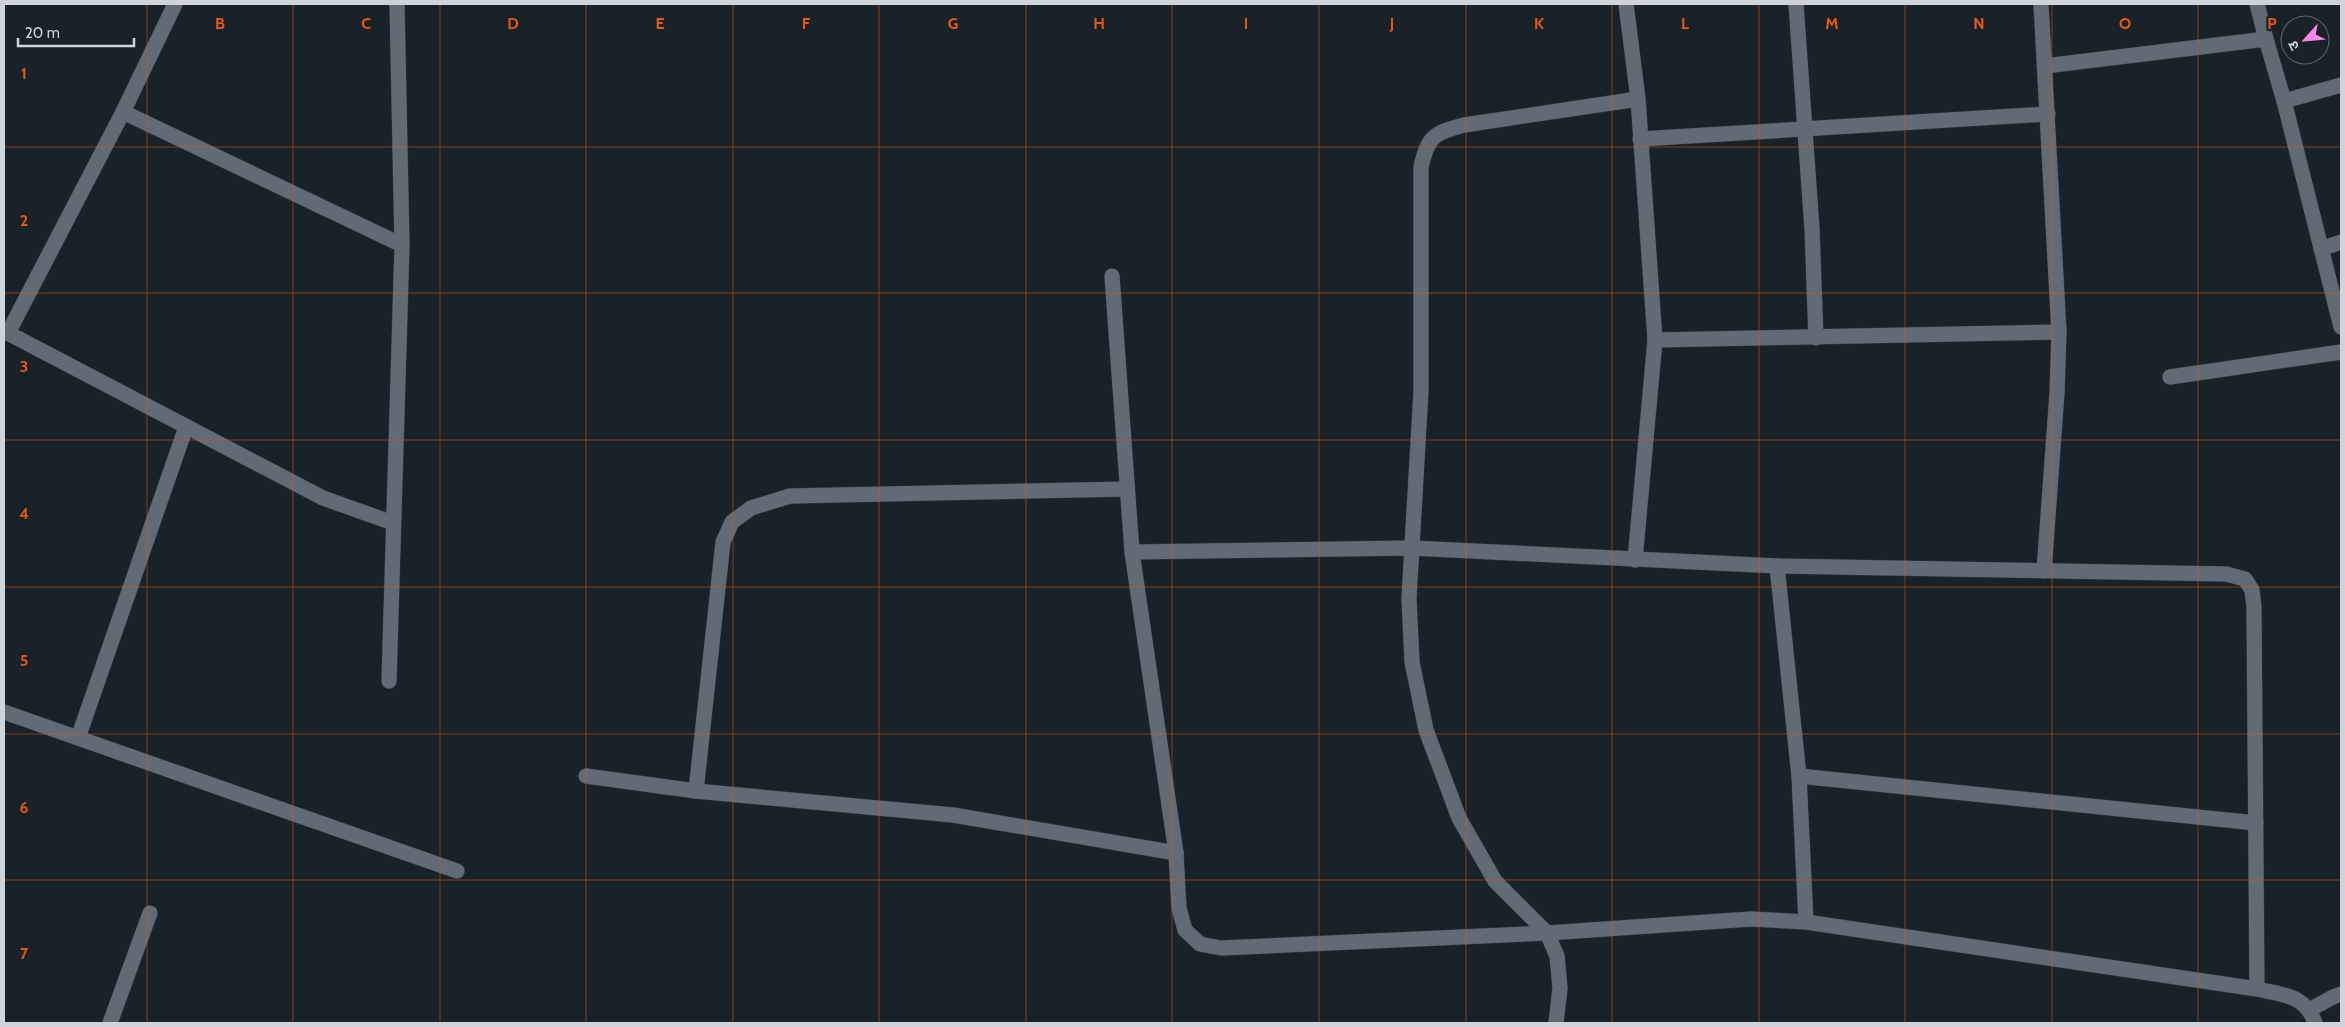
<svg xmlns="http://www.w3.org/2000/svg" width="2345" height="1027" font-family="Cabin,'Noto Sans Devanagari',sans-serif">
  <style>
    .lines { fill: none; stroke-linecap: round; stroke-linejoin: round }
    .street-casing { stroke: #353a41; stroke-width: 16 }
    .street { stroke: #626b75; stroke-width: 15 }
    .grid { fill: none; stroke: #e8590c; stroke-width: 1; stroke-opacity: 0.55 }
    .grid-label { font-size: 16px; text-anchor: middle; font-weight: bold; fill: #e8590c; stroke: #192129; stroke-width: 4.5; stroke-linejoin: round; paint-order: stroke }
  </style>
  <rect width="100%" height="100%" fill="#192129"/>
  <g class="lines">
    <defs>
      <g id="street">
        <polyline points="1626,4 1638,99 1655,340 1635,560"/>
        <polyline points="1796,4 1812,229 1816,338"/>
        <polyline points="2041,4 2059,332 2057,393 2044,571"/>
        <polyline points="2257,4 2266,39"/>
        <polyline points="2045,66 2266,39 2284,101 2341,327"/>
        <polyline points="2284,101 2341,85"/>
        <polyline points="123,112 402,245"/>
        <polyline points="1640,139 2048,114"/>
        <polyline points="2321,249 2341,242"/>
        <path d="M1112,276L1132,552L1176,853L1179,908L1185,930L1200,944L1221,948L1547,933L1751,919L1806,922L2257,989C2283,995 2306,995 2315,1023"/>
        <polyline points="4,331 323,498 393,523"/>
        <polyline points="8,333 123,112 175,4"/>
        <polyline points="1655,340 2059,332"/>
        <polyline points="2170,377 2341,352"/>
        <polyline points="1132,552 1412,548 1777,566 2226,574 2245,579 2252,590 2254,607 2257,989"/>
        <polyline points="1777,566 1799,776 1806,922"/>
        <polyline points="389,681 402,245 397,4"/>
        <polyline points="4,712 457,871"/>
        <polyline points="78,738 186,427"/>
        <polyline points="586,776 696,791 953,815 1176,853"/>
        <polyline points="1799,776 2256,823"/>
        <polyline points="696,791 723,542 732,522 751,508 790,496 1127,489"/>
        <polyline points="2311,1009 2333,997 2341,994"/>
        <polyline points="110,1023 150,913"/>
        <path d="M1556,1023L1560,988L1557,956L1547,933L1495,881L1459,818L1426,730L1412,662L1409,598L1421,391V167C1428,136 1434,133 1464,125L1638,99"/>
      </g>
    </defs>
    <use href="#street" class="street-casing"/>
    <use href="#street" class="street"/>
  </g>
  <path class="grid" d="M147,4V1023M293,4V1023M440,4V1023M586,4V1023M733,4V1023M879,4V1023M1026,4V1023M1172,4V1023M1319,4V1023M1466,4V1023M1612,4V1023M1759,4V1023M1905,4V1023M2052,4V1023M2198,4V1023M4,147H2341M4,293H2341M4,440H2341M4,587H2341M4,734H2341M4,880H2341"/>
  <g class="grid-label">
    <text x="220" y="29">B</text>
    <text x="366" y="29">C</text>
    <text x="513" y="29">D</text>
    <text x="660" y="29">E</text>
    <text x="806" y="29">F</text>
    <text x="953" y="29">G</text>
    <text x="1099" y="29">H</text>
    <text x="1246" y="29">I</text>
    <text x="1392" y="29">J</text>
    <text x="1539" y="29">K</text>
    <text x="1685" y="29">L</text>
    <text x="1832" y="29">M</text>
    <text x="1979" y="29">N</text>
    <text x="2125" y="29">O</text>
    <text x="2272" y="29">P</text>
    <text x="24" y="79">1</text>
    <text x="24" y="226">2</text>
    <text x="24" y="372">3</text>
    <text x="24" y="519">4</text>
    <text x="24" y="666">5</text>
    <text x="24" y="813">6</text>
    <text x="24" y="959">7</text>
  </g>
  <rect width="2345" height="1027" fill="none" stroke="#cfd4da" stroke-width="10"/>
  <g transform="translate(2305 40) rotate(243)"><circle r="24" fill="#192129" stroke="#626970"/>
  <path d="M0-4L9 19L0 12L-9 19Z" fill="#fa87e7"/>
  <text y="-8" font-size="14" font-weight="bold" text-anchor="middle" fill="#cfd4da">उ</text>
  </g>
  <path d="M18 38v8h116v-8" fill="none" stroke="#cfd4da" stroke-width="2.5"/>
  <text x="25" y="38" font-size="15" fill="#cfd4da" stroke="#192129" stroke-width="4" paint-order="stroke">20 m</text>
</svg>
